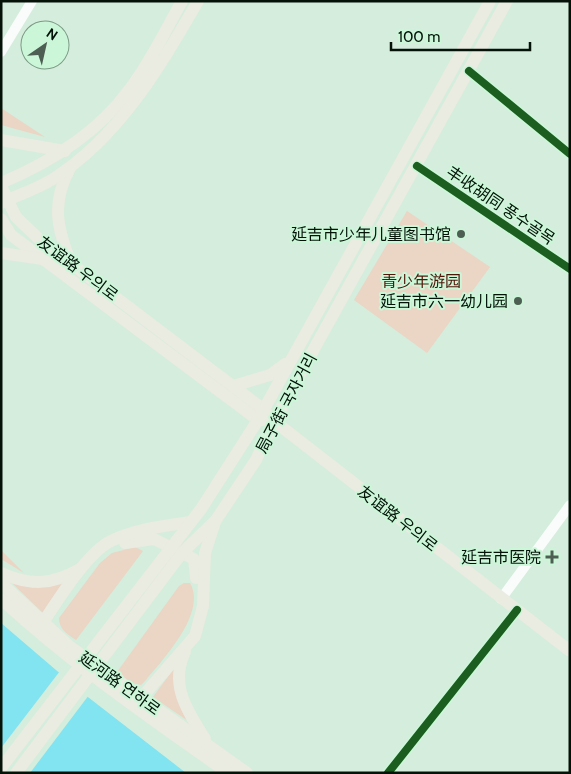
<svg xmlns="http://www.w3.org/2000/svg" width="571" height="774" font-family="Cabin,'Noto Sans SC','Noto Sans KR',sans-serif">
  <style>
    .green { fill: #ebd5c5 }
    .water { fill: #82e3f1 }
    .pier { fill: #d5eddc }
    .lines { fill: none; stroke-linecap: round; stroke-linejoin: round }
    .minor { stroke: #f9fcfa; stroke-width: 10 }
    .major { stroke: #eaebe1; stroke-width: 12 }
    .cycleway-casing { stroke: #cbf7d8; stroke-width: 11 }
    .cycleway { stroke: #1b5e20; stroke-width: 8 }
    .poi-dot { fill: #4d5f52; stroke: #cbf7d8; stroke-width: 2 }
    .labels { text-anchor: middle; stroke-width: 4; stroke-linejoin: round; paint-order: stroke }
    .street-label { font-size: 16px; fill: #041208; stroke: #cbf7d8 }
    .poi-label { font-size: 16px; fill: #041208; stroke: #cbf7d8; text-anchor: end }
    .park-label { font-size: 16px; fill: #4f1509; stroke: #cbf7d8 }
  </style>
  <rect width="100%" height="100%" fill="#d5eddc"/>
  <g class="green">
    <polygon points="1,108 45,137 1,125"/>
    <polygon points="407,211 490,267 427,353 354,300"/>
    <path d="M135,547L143,551L76,640C67,634 59,629 59,618L100,563L112,553Z"/>
    <polygon points="1,550 24,573 1,559"/>
    <polygon points="67,581 44,614 11,582 33,588"/>
    <path d="M184,583H190C207,613 164,658 146,680L141,685L132,683L117,672L179,586Z"/>
    <polygon points="178,663 188,721 153,697"/>
  </g>
  <polygon class="water" points="1,623 84,694 186,773 1,773"/>
  <polygon class="pier" points="60,671 89,695 30,773 1,773 1,748"/>
  <g class="lines">
    <g class="minor">
      <polyline points="1,52 32,1"/>
      <polyline points="469,71 570,154"/>
      <polyline points="417,166 570,269"/>
      <polyline points="501,599 570,505"/>
      <polyline points="388,773 517,610"/>
    </g>
    <g class="major">
      <polyline points="1,140 65,151"/>
      <path d="M70,168C51,203 57,229 71,263"/>
      <path d="M1,183C51,162 97,134 129,90C150,63 165,31 182,1"/>
      <polyline points="1,186 16,217 40,240 263,409 274,421 570,651"/>
      <path d="M1,203C18,195 37,189 53,179C120,136 159,68 198,1"/>
      <polyline points="1,219 11,235 258,420 264,420"/>
      <polyline points="1,253 43,259"/>
      <polyline points="233,386 270,375 285,364"/>
      <polyline points="125,543 154,539 170,547"/>
      <polyline points="182,553 194,559 196,578"/>
      <path d="M1,573C30,586 52,585 80,569"/>
      <polyline points="1,583 69,646 247,773"/>
      <path d="M1,599C73,665 149,717 228,773"/>
      <path d="M38,630C55,605 86,553 111,541C135,529 164,526 190,522"/>
      <path d="M185,652C169,685 188,712 205,739"/>
      <polyline points="136,704 195,636 203,606 205,553 215,522"/>
      <polyline points="1,768 201,509 258,420 490,1"/>
      <polyline points="16,773 182,553 216,520 256,460 274,421 507,1"/>
    </g>
    <defs>
      <g id="cycleway">
        <polyline points="469,71 570,154"/>
        <polyline points="417,166 570,269"/>
        <polyline points="388,773 517,610"/>
      </g>
    </defs>
    <use href="#cycleway" class="cycleway-casing"/>
    <use href="#cycleway" class="cycleway"/>
  </g>
  <g class="poi-dot">
    <circle cx="461" cy="234" r="5"/>
    <circle cx="518" cy="301" r="5"/>
    <path d="M549.5 549.5h5v5h5v5h-5v5h-5v-5h-5v-5h5z"/>
  </g>
  <g class="labels">
    <g class="street-label">
      <text transform="translate(501 205) rotate(34)" y="6">丰收胡同 풍수골목</text>
      <text transform="translate(78 268) rotate(37)" y="6">友谊路 우의로</text>
      <text transform="translate(286 403) rotate(-62)" y="6">局子街 국자거리</text>
      <text transform="translate(398 518) rotate(38)" y="6">友谊路 우의로</text>
      <text transform="translate(120 683) rotate(36)" y="6">延河路 연하로</text>
    </g>
    <g class="poi-label">
      <text x="451" y="240">延吉市少年儿童图书馆</text>
      <text x="508" y="307">延吉市六一幼儿园</text>
      <text x="541" y="563">延吉市医院</text>
    </g>
    <g class="park-label">
      <text x="421" y="287">青少年游园</text>
    </g>
  </g>
  <rect width="571" height="774" fill="none" stroke="#041208" stroke-width="5"/>
  <g transform="translate(45 45) rotate(34)"><circle r="24" fill="#cbf7d8" stroke="#7b9b85"/>
  <path d="M0-4L9 19L0 12L-9 19Z" fill="#4d5f52"/>
  <text y="-8" font-size="14" font-weight="bold" text-anchor="middle" fill="#041208">N</text>
  </g>
  <path d="M391 42v8h139v-8" fill="none" stroke="#041208" stroke-width="2.5"/>
  <text x="398" y="42" font-size="15" fill="#041208" stroke="#cbf7d8" stroke-width="4" paint-order="stroke">100 m</text>
</svg>
